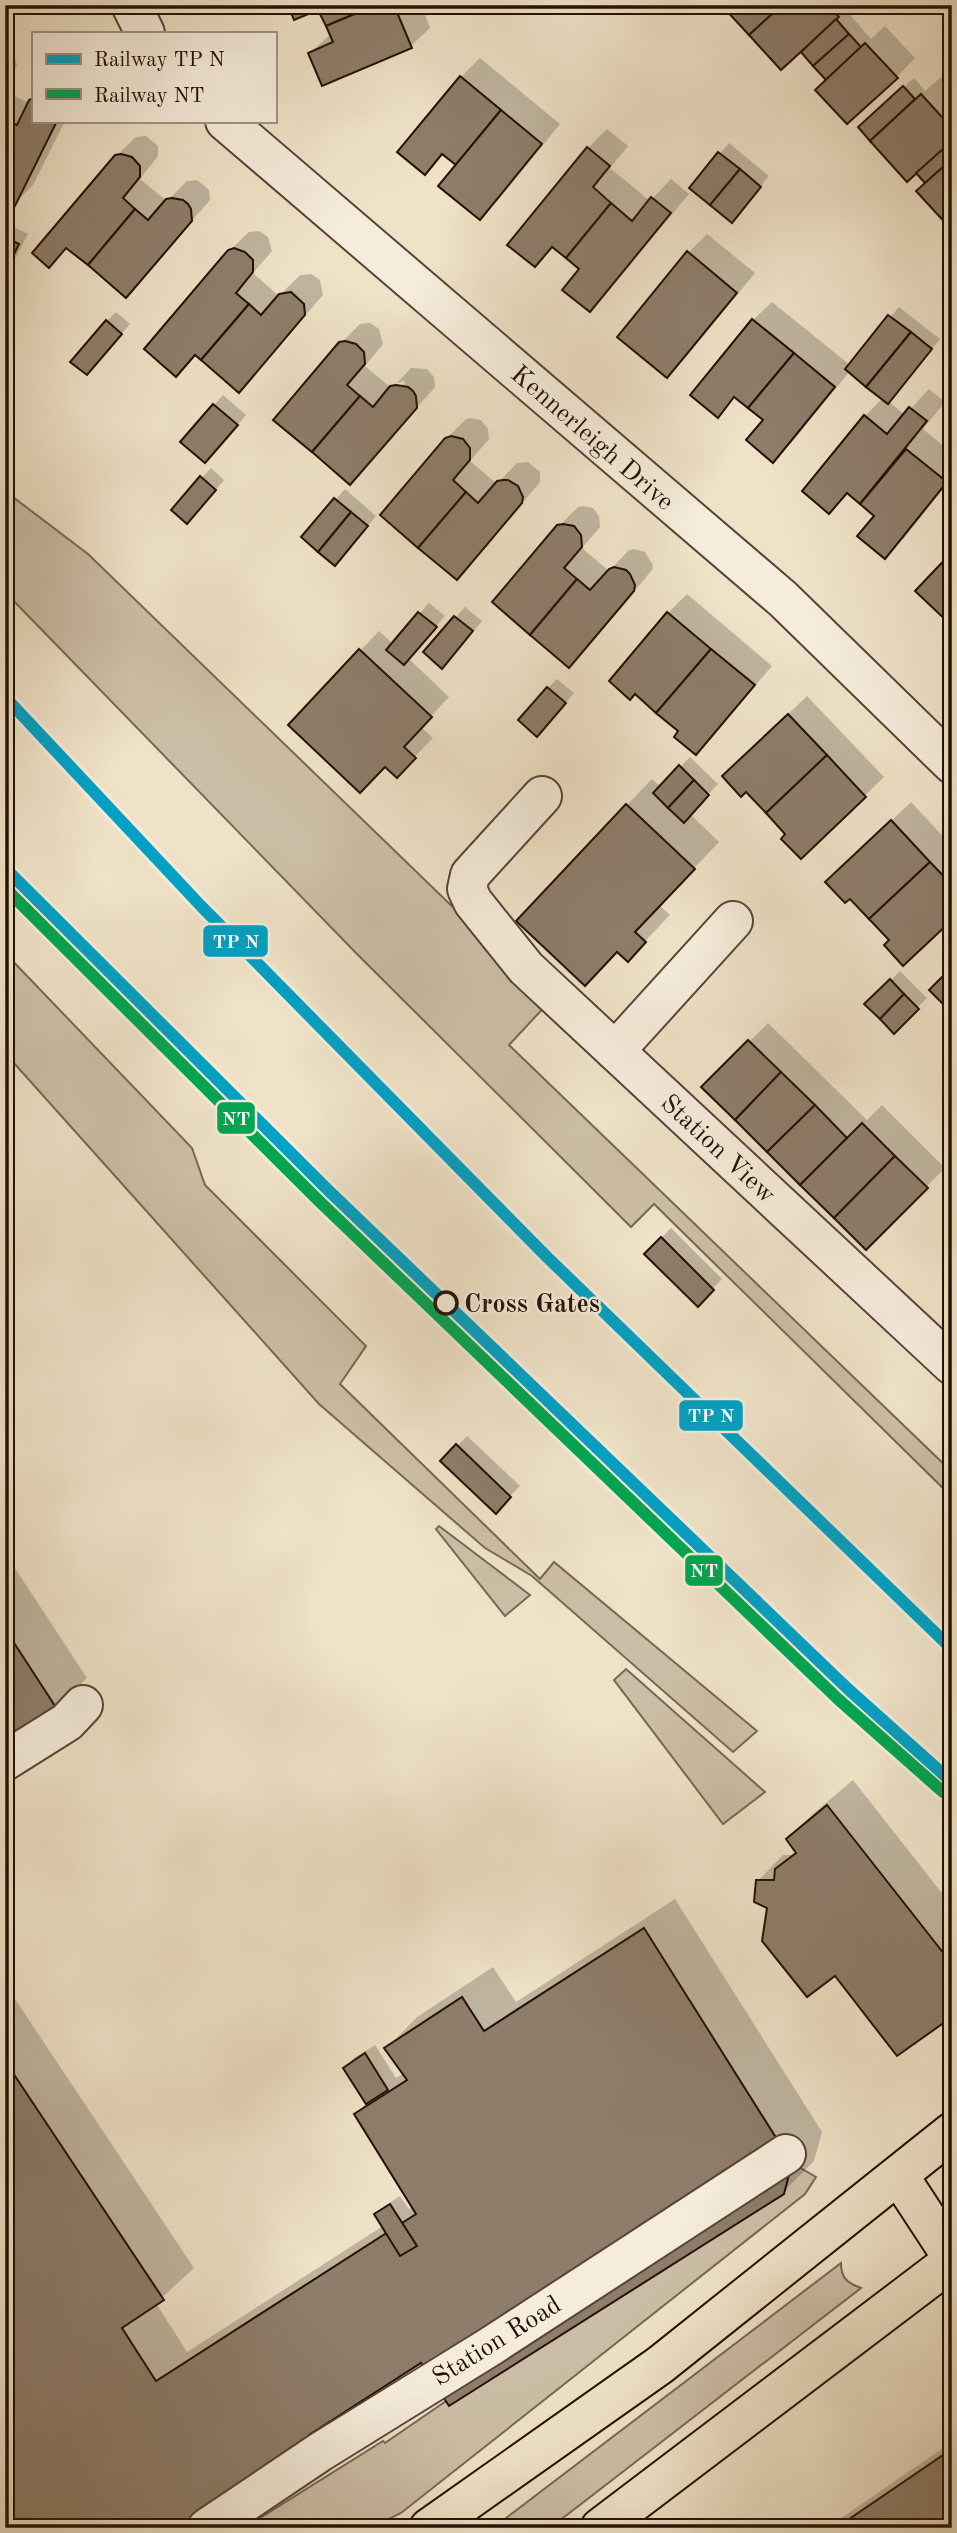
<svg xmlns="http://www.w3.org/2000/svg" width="957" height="2533" font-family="'Old Standard TT',serif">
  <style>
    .green { fill: #ccbea6; stroke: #786756; stroke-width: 2 }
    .shadow { fill: #0003 }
    .building { fill: #8e7d6a; stroke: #241006; stroke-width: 2 }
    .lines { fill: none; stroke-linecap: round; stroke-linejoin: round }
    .minor-casing { stroke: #574436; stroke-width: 42 }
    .major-casing { stroke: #241006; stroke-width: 42 }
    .minor { stroke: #f5ecdb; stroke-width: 38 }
    .major { stroke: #efe2c7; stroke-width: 38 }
    .rail-1-casing { stroke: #f5ecdb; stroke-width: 18 }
    .rail-2-casing { stroke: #f5ecdb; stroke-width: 18 }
    .rail-1 { stroke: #02a1c4; stroke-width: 12 }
    .rail-2 { stroke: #00a651; stroke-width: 12 }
    .stop-dot { fill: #f5ecdb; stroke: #241006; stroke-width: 3.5 }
    .labels { text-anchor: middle; stroke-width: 5; stroke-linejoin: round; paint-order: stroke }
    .street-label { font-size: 26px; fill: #241006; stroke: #f5ecdb }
    .stop-label { font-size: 26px; font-weight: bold; fill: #241006; stroke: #f5ecdb; text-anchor: start }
    .line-badge { stroke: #f5ecdb; stroke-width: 2.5 }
    .badge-label { font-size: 19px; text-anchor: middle; font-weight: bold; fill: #fff }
  </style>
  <rect width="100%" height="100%" fill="#efe2c7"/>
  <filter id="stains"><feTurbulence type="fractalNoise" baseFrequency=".00286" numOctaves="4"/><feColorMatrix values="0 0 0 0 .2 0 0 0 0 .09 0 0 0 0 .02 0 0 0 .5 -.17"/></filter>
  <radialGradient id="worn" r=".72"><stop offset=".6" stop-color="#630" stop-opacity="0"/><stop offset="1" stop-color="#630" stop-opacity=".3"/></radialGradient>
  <g class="green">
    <polygon points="5,491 88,554 550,1001 509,1045 952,1472 952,1497 654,1204 631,1227 357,954 5,592"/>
    <polygon points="5,953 192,1148 205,1185 366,1346 340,1384 540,1579 554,1562 757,1731 733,1752 532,1576 485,1548 319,1404 5,1053"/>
    <polygon points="439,1526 530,1595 505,1616 436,1529"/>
    <polygon points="626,1669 765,1792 723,1824 614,1680"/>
    <polygon points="792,2163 816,2177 805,2194 401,2513 371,2528 244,2528 383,2441 385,2443"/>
    <path d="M841,2263C841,2278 847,2283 861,2288L550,2528H493Z"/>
  </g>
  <g class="shadow">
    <polygon points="289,5 421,5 430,28 411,46 323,83 310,53 331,34 319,7"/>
    <polygon points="724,5 848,5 845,9 871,39 885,26 915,58 897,77 828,79 807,44 781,68"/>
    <polygon points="5,50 14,56 17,65 5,89"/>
    <polygon points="480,58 560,124 499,199 480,217 458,165 444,153 425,172 461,77"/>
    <polygon points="941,77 952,89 952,224 919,174 928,164 907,179 860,127 914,78 925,91"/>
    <polygon points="5,92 29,103 33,98 33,121 65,121 33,185 14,204 5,199"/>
    <polygon points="607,129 628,146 610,168 650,201 671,179 689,194 608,291 590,310 582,269 554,246 535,265 588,148"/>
    <polygon points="146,136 158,146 158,156 140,179 167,201 187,181 197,180 209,190 210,200 126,296 68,247 49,265 116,156 136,137"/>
    <polygon points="729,143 769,176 741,211 692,187"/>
    <polygon points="5,223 28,234 5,278"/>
    <polygon points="259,231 268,237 272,251 253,273 279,296 300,275 311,274 320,280 323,295 239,391 229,251 249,232"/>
    <polygon points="707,234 755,273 686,357 667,376 688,253"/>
    <polygon points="772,302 850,365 899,307 940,339 888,401 905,415 929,389 945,402 923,429 952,453 952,478 904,538 885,556 876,515 849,492 829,512 865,416 883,398 850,371 792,442 773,461 765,419 736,396 717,415 753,320"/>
    <polygon points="116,312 130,324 96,364 107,321"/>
    <polygon points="370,323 379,329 383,344 365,366 391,388 405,384 404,381 397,383 411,368 427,369 434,377 435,387 350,483 341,343 360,324"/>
    <polygon points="223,395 246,415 215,452 214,405"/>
    <polygon points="471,418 481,420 488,429 489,439 470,461 497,484 517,463 528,462 540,472 540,482 476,559 457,578 446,439 466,419"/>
    <polygon points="211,468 224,480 196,513 173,510"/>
    <polygon points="345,489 376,516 344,554 303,537"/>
    <polygon points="583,506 593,508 599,516 600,527 582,548 609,571 629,550 634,549 645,552 653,565 652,570 588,647 569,666 558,527 578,507"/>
    <polygon points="687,594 772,666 696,753 681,731 668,613"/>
    <polygon points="429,603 445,616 408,658 449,697 421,727 433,738 397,775 385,765 290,725 379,631 393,644"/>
    <polygon points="465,607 482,621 451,657 426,652"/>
    <polygon points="557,679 574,693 547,725 548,688"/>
    <polygon points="807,696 884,777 801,857 743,757"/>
    <polygon points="690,757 718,784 690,814 719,842 659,905 670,915 628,959 627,805 652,779 661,787"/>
    <polygon points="911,802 952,846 952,918 891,940 846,864"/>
    <polygon points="900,971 927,998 894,1031 867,1004"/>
    <polygon points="768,1023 867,1120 882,1105 945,1168 866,1248 704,1087"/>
    <polygon points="671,1228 722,1279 698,1304 646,1254"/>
    <polygon points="467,1436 520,1486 495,1511 443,1461"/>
    <polygon points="5,1553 87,1678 56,1708 5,1741"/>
    <polygon points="853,1780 952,1906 952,2015 836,1974 769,1907 758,1881 783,1855 792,1855 797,1850 788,1839 814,1813"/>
    <polygon points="675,1899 822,2132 814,2161 783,2192 421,2360 343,2411 359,2436 5,2528 5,1984 194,2268 156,2303 187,2352 383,2226 376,2214 386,2205 400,2196 409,2209 414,2206 356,2114 367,2103 345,2068 354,2058 375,2045 396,2078 404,2073 387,2048 417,2017 493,1967 516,2002"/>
    <polygon points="952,2442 952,2528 827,2528 831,2525"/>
  </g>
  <g class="building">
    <polygon points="288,5 376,5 326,26 318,10 294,20"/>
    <polygon points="376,5 394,5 412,48 322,86 308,53 333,42 326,26"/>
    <polygon points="727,5 782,5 749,35 724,8"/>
    <polygon points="782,5 828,5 839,17 781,70 749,35"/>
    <polygon points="836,19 849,34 813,66 801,52"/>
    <polygon points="849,34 861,47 826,80 813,66"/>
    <polygon points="865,43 898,78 847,124 815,90"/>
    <polygon points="460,76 501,110 456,165 442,154 425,175 397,152"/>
    <polygon points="903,86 915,99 870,141 858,127"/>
    <polygon points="921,94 952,128 952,141 907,182 870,141"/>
    <polygon points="33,98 33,121 57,121 15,206 5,201 5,120 17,125 29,100"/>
    <polygon points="501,110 542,144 480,220 438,186"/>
    <polygon points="952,141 952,159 925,183 916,173"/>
    <polygon points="587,147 610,166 593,187 611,203 566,258 552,247 535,267 507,245"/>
    <polygon points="718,152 740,169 710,205 689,188"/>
    <polygon points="121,154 132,157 140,166 140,177 123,198 135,209 88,265 66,248 49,268 32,253 115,155"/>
    <polygon points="952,159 952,226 950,228 916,191"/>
    <polygon points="740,169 761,187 732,223 710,205"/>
    <polygon points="651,197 671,213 590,312 562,290 579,269 566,258 611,203 632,221"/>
    <polygon points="172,198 183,200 188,204 191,209 192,221 126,298 88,265 135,209 148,220 166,199"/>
    <polygon points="5,237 19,244 5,273"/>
    <polygon points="234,248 245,252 253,260 253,272 236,293 249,304 201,360 195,355 176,377 144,349 228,250"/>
    <polygon points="687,251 737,293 667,378 617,337"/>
    <polygon points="291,292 304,304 305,315 239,393 201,360 249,304 261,315 279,294"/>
    <polygon points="888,315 911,332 866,387 845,369"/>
    <polygon points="752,319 794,353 748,408 734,397 718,418 690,395"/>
    <polygon points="106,320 122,334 87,375 70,362"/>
    <polygon points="911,332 932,349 888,404 866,387"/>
    <polygon points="345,341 356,344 364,352 365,364 347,385 360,396 312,452 273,420 339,342"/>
    <polygon points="794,353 835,387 773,463 746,440 763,420 748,408"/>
    <polygon points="396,385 408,387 413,391 416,396 417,408 350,485 312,452 360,396 373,407 390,386"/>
    <polygon points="213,404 238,425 205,463 180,442"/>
    <polygon points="909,407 927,421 860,504 847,493 829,514 802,491 864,415 887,434"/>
    <polygon points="451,436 463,439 470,448 470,460 453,480 466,492 418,548 380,515 445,438"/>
    <polygon points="906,449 947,482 885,559 857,536 874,516 860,504"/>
    <polygon points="200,476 216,490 187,524 171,510"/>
    <polygon points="503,480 508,480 518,486 523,497 522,503 457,580 418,548 466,492 478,503 497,481"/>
    <polygon points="334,498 351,512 318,552 301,537"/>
    <polygon points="351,512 368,526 335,566 318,552"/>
    <polygon points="563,524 574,526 581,535 582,547 564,568 577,579 530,635 492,602 557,525"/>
    <polygon points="952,552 952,626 915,591"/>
    <polygon points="614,567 626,570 630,574 635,585 634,591 569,668 530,635 577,579 590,590 609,569"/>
    <polygon points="418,612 437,627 404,665 386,650"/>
    <polygon points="667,612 711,649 656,713 635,694 630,700 609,681"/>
    <polygon points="454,616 473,631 442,669 423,652"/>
    <polygon points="359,649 432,717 404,747 416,758 397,778 385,767 360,793 288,725"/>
    <polygon points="711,649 755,685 696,755 674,737 678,731 656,713"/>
    <polygon points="547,687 566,703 537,737 518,720"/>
    <polygon points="788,714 827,755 766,813 746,792 741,797 722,776"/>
    <polygon points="827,755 866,797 801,859 781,839 785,834 766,813"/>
    <polygon points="679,765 694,780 668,808 653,793"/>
    <polygon points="694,780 709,795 684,823 668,808"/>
    <polygon points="626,804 695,869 635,932 646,942 628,962 617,952 585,986 516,921"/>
    <polygon points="891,820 930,862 869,919 850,899 845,903 825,882"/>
    <polygon points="930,862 952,885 952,920 903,966 884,945 889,940 869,919"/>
    <polygon points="952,967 952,1013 929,990"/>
    <polygon points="890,979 904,994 880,1019 864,1004"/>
    <polygon points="904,994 919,1009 894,1034 880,1019"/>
    <polygon points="748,1040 781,1072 735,1120 701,1087"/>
    <polygon points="781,1072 815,1105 767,1152 735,1120"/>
    <polygon points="815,1105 847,1138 800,1185 767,1152"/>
    <polygon points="862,1123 895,1156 834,1218 800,1185"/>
    <polygon points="895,1156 928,1188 866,1250 834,1218"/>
    <polygon points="661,1237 714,1290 698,1307 644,1254"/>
    <polygon points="456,1444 511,1497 496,1514 440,1461"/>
    <polygon points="5,1629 57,1709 5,1743"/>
    <polygon points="827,1805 952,1964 952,2017 897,2056 835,1976 807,1997 762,1941 767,1908 754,1902 756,1880 774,1880 775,1869 796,1853 786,1839"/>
    <polygon points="644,1928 792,2163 784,2194 449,2406 421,2363 309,2435 330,2467 236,2528 5,2528 5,2061 164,2300 122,2328 156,2381 416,2214 354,2114 407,2080 384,2048 462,1997 484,2031"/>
    <polygon points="365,2053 388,2090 366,2104 343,2068"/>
    <polygon points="390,2204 417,2246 400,2256 374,2214"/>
    <polygon points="952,2449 952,2528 836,2528"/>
  </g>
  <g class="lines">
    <defs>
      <g id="minor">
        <polyline points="131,5 145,33"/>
        <polyline points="225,121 783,599 952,764"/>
        <polyline points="542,796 470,875 467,889 473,902 526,968 952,1365"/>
        <polyline points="615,1051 733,921"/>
        <polyline points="5,1761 67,1722 83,1705"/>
        <polyline points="207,2528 320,2452 491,2346 786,2154"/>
      </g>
      <g id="major">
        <polyline points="899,2176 952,2257"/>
        <polyline points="429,2528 660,2365 952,2132"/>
        <polyline points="600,2528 952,2261"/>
      </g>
    </defs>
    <use href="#minor" class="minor-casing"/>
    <use href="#major" class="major-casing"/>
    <use href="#minor" class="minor"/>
    <use href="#major" class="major"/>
    <defs>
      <g id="rail-1">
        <polyline points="5,697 201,906 547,1257 952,1649"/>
        <polyline points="5,868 328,1190 848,1689 952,1782"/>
      </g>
      <polyline id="rail-2" points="5,888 318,1200 838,1699 943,1792"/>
    </defs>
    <use href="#rail-1" class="rail-1-casing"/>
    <use href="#rail-2" class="rail-2-casing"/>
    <use href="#rail-1" class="rail-1"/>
    <use href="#rail-2" class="rail-2"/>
  </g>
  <circle class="stop-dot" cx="446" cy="1303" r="11"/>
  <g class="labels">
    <g class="street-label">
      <text transform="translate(593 437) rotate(41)" y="9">Kennerleigh Drive</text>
      <text transform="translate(719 1148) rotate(43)" y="9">Station View</text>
      <text transform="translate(496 2340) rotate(-32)" y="9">Station Road</text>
    </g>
    <g class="stop-label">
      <text x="464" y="1312">Cross Gates</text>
    </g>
  </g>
  <g class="line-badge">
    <rect x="202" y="924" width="67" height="34" rx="7" fill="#02a1c4"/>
    <rect x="216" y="1101" width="40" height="34" rx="7" fill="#00a651"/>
    <rect x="678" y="1399" width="66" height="33" rx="7" fill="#02a1c4"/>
    <rect x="684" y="1554" width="40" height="33" rx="7" fill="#00a651"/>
  </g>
  <g class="badge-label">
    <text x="236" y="948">TP N</text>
    <text x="236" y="1125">NT</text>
    <text x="711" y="1422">TP N</text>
    <text x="704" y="1577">NT</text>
  </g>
  <rect width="957" height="2533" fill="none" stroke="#efe2c7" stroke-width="28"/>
  <rect x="7" y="7" width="943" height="2519" fill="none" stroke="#241006" stroke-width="3.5"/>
  <rect x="14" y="14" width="929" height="2505" fill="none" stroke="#241006" stroke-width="2"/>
  <rect x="32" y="32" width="245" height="91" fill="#f5ecdb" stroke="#a19486" stroke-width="2"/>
  <rect x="46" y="54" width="35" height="10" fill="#02a1c4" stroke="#a19486" stroke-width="2"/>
  <text x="94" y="66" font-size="21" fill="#241006">Railway TP N</text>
  <rect x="46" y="89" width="35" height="10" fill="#00a651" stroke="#a19486" stroke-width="2"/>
  <text x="94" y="102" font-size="21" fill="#241006">Railway NT</text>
  <rect width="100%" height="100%" filter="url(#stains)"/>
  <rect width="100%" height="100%" fill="url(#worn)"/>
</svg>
